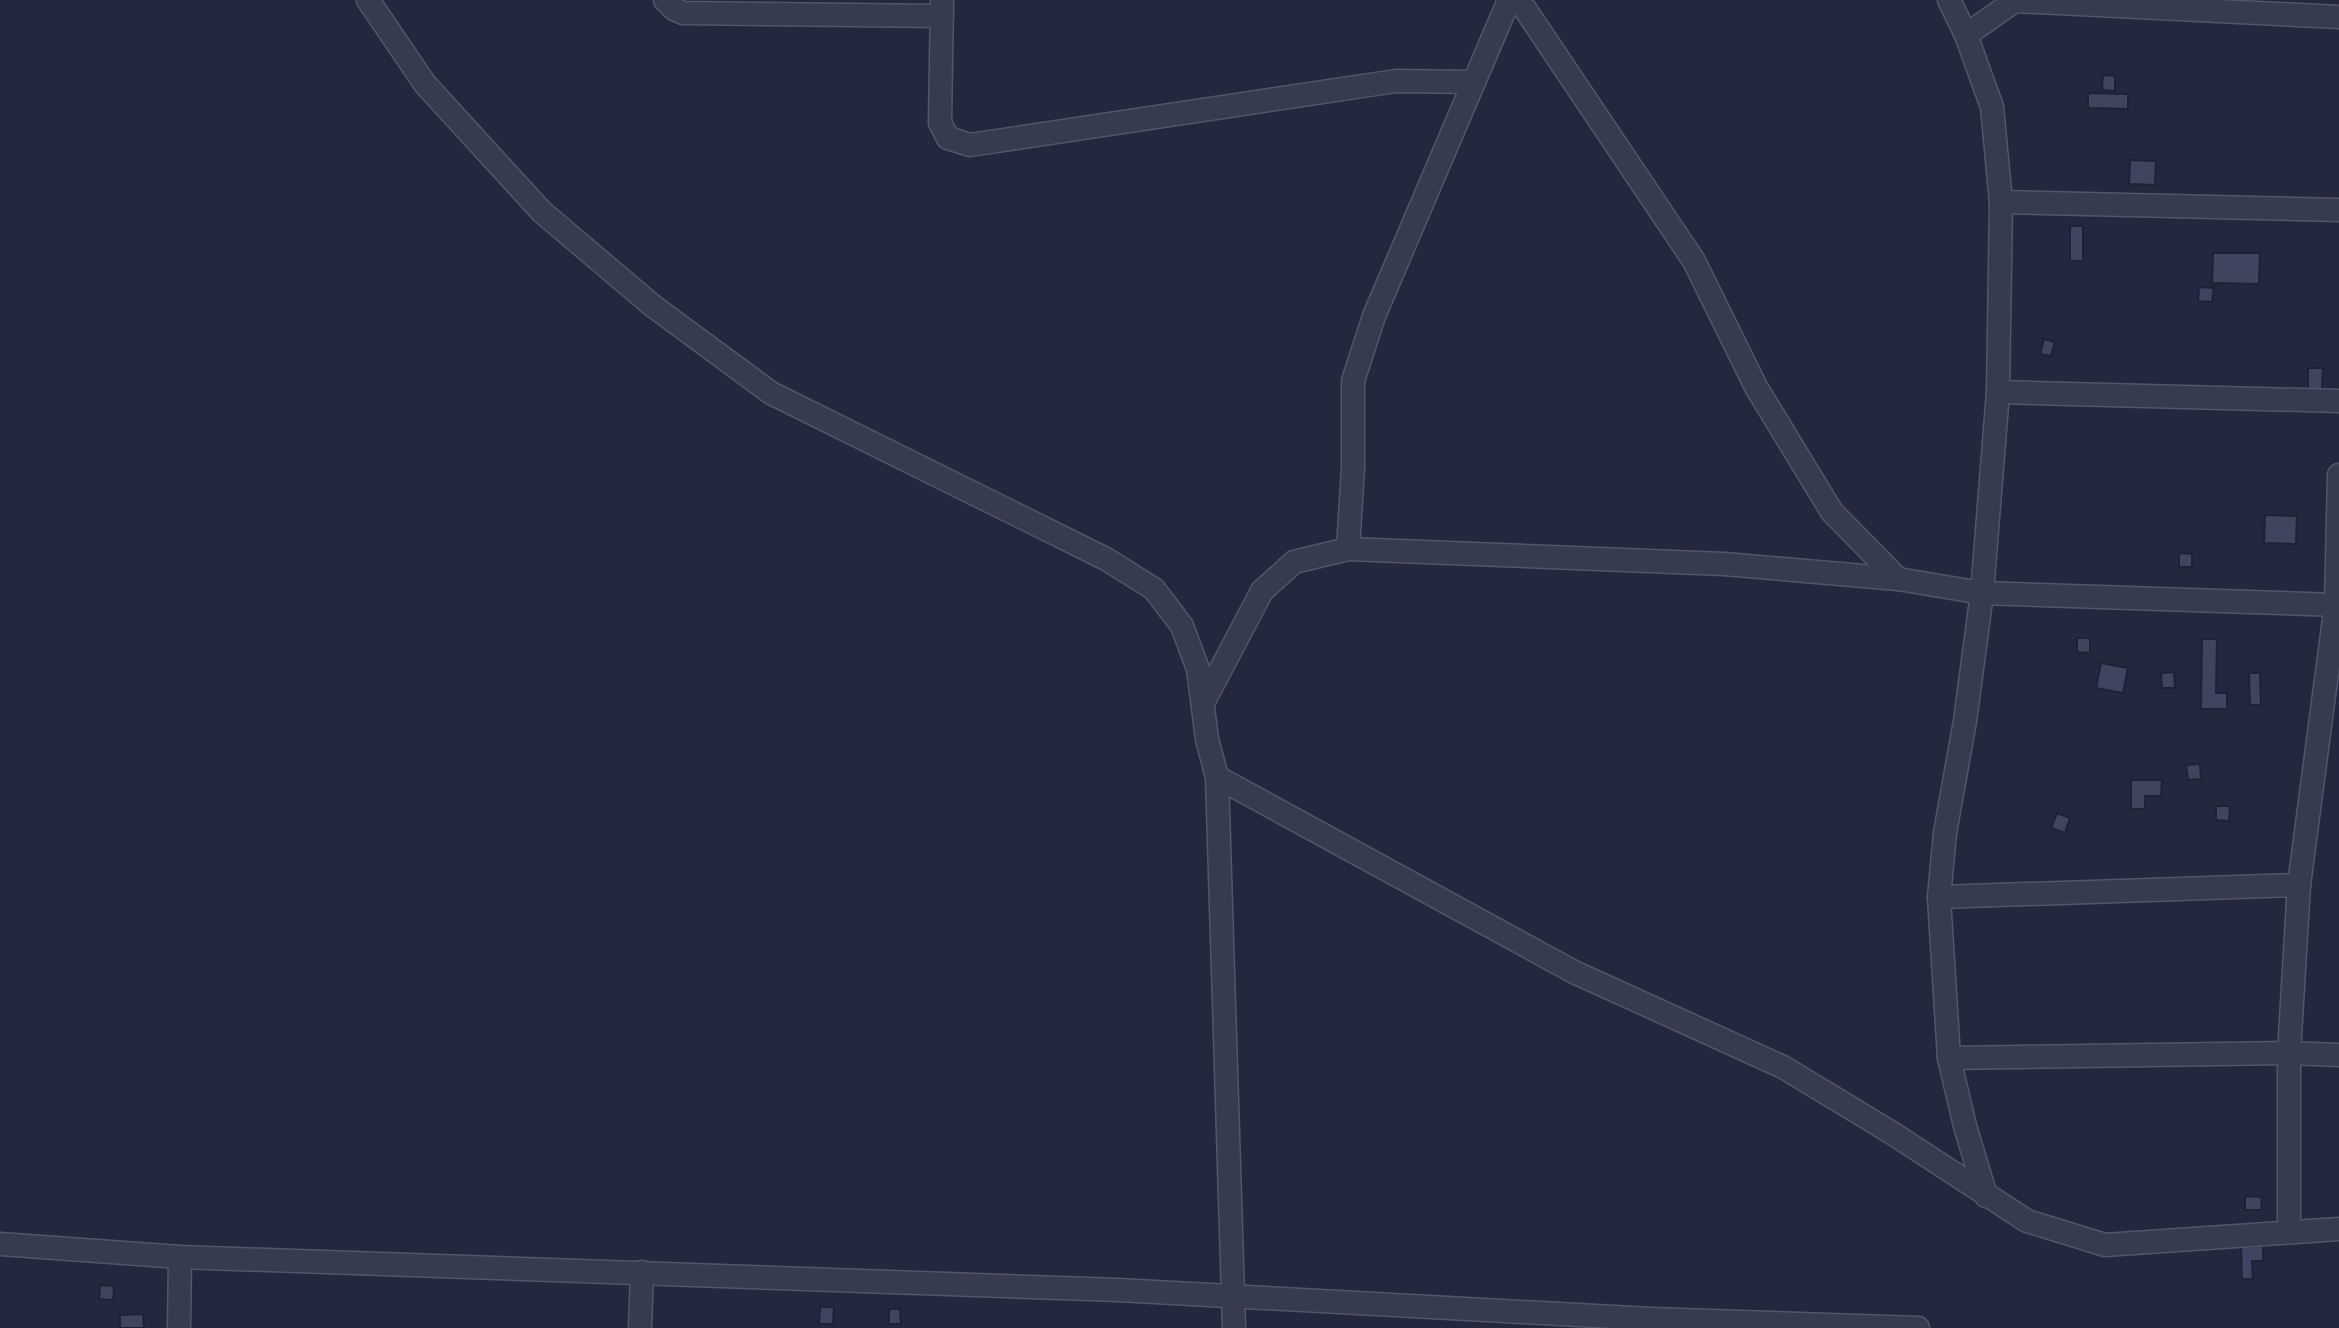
<svg xmlns="http://www.w3.org/2000/svg" width="2339" height="1328" font-family="Lato,sans-serif">
  <style>
    .building { fill: #3f445f; stroke: #1e2236; stroke-width: 2 }
    .lines { fill: none; stroke-linecap: round; stroke-linejoin: round }
    .minor-casing { stroke: #52566a; stroke-width: 25 }
    .minor { stroke: #373b4f; stroke-width: 22 }
  </style>
  <rect width="100%" height="100%" fill="#23283f"/>
  <g class="building">
    <polygon points="2103,75 2115,76 2115,91 2102,90"/>
    <polygon points="2088,93 2128,94 2128,109 2088,108"/>
    <polygon points="2130,160 2156,161 2155,185 2129,184"/>
    <rect x="2070" y="226" width="13" height="35"/>
    <polygon points="2213,253 2260,253 2259,284 2212,283"/>
    <polygon points="2199,287 2214,288 2212,302 2198,301"/>
    <polygon points="2044,339 2055,342 2051,356 2040,354"/>
    <polygon points="2308,368 2323,368 2322,391 2308,391"/>
    <polygon points="2265,515 2297,516 2296,544 2264,543"/>
    <polygon points="2179,553 2192,554 2192,567 2179,567"/>
    <polygon points="2077,638 2090,638 2090,653 2077,652"/>
    <polygon points="2202,639 2217,639 2216,693 2227,693 2227,709 2201,709"/>
    <polygon points="2101,663 2128,668 2123,693 2096,688"/>
    <polygon points="2174,672 2175,688 2162,688 2161,673"/>
    <polygon points="2249,673 2260,673 2261,705 2250,705"/>
    <polygon points="2200,764 2201,779 2188,780 2186,765"/>
    <polygon points="2131,780 2162,780 2161,796 2145,796 2145,809 2131,809"/>
    <polygon points="2216,806 2230,806 2229,821 2216,820"/>
    <polygon points="2057,813 2070,818 2065,833 2051,828"/>
    <polygon points="2245,1196 2262,1197 2261,1210 2245,1210"/>
    <polygon points="2263,1246 2263,1261 2252,1261 2253,1279 2242,1279 2241,1247"/>
    <polygon points="100,1285 114,1286 113,1300 99,1299"/>
    <polygon points="820,1307 834,1307 833,1324 819,1324"/>
    <polygon points="889,1309 900,1309 901,1324 889,1324"/>
    <polygon points="143,1314 144,1328 120,1328 120,1315"/>
  </g>
  <g class="lines">
    <defs>
      <g id="minor">
        <polyline points="368,0 425,84 542,212 653,306 771,393 1106,559 1154,589 1182,626 1198,669 1207,739 1217,777 1574,972 1783,1067 1892,1133 2027,1221 2105,1245 2339,1229"/>
        <polyline points="665,0 674,9 683,13 942,16"/>
        <polyline points="942,0 940,123 948,138 970,145 1396,81 1474,82"/>
        <polyline points="1519,0 1694,261 1756,387 1832,512 1898,579"/>
        <polyline points="1949,0 1966,35 1992,107 2001,202 1998,392 1982,593 1965,721 1945,833 1939,897 1949,1058 1965,1126 1986,1196"/>
        <polyline points="2015,1 2339,17"/>
        <polyline points="1966,35 2016,0"/>
        <polyline points="2001,202 2339,210"/>
        <polyline points="1998,392 2339,401"/>
        <polyline points="1348,549 1353,468 1353,381 1374,316 1509,0"/>
        <polyline points="1203,703 1262,591 1294,562 1348,549 1724,564 1898,579 1982,593 2339,605"/>
        <polyline points="1217,777 1234,1328"/>
        <polyline points="2299,885 2336,604 2339,475"/>
        <polyline points="1939,897 2299,885 2289,1053 2289,1230"/>
        <polyline points="1949,1058 2289,1053 2339,1055"/>
        <polyline points="0,1244 180,1257 1118,1290 1651,1319 1918,1328"/>
        <polyline points="179,1328 180,1257"/>
        <polyline points="640,1328 642,1272"/>
      </g>
    </defs>
    <use href="#minor" class="minor-casing"/>
    <use href="#minor" class="minor"/>
  </g>
</svg>
